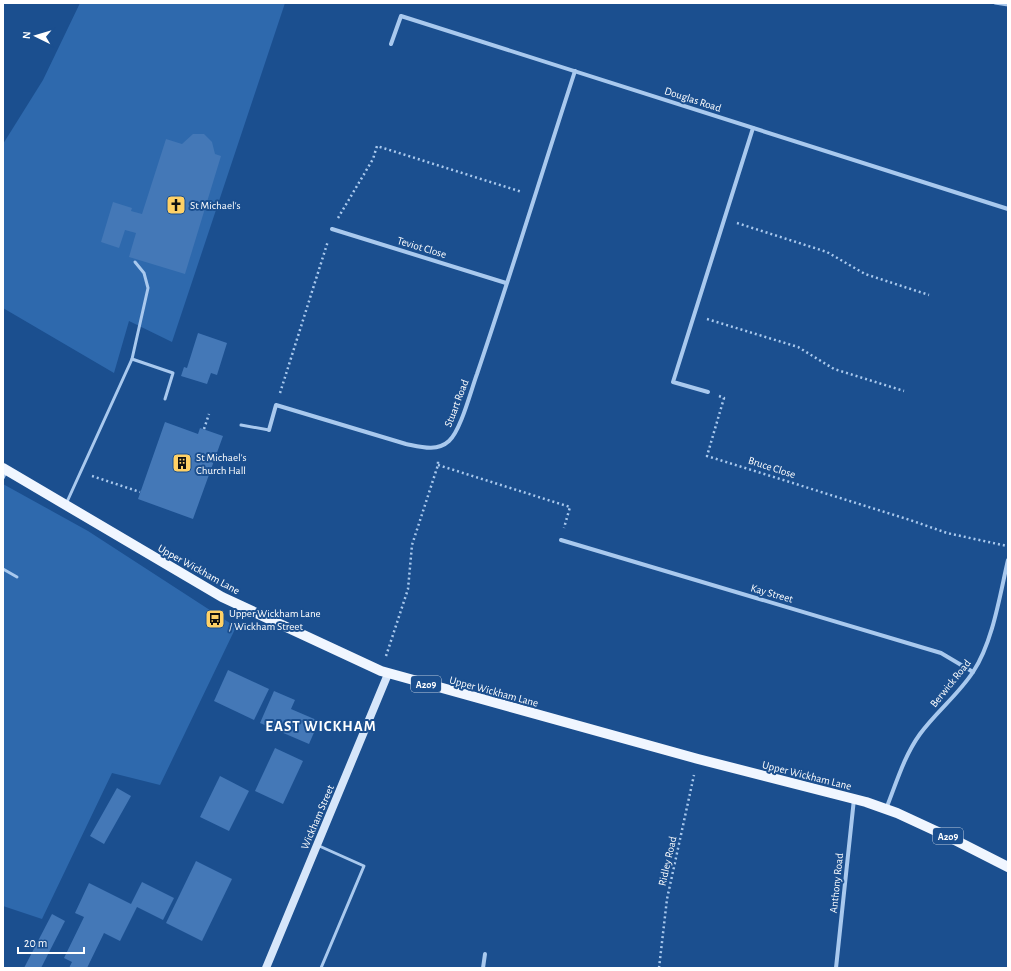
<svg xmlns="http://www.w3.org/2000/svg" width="1011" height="971" font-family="'Alegreya Sans',sans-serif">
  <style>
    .green { fill: #2e69ad }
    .building { fill: #4478b7 }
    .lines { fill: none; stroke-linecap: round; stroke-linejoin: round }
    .path { stroke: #a9c9ee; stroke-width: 2.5; stroke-dasharray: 2 3; stroke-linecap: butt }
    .lane { stroke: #a9c9ee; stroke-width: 3 }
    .street { stroke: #a9c9ee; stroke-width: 4 }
    .secondary { stroke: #d6e6fa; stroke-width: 8 }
    .primary { stroke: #f0f6ff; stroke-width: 10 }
    .labels { text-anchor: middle; stroke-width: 4; stroke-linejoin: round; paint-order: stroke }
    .shield { fill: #1b4f8f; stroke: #bbcadd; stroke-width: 1 }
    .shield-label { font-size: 10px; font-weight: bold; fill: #fff }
    .street-label { font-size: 11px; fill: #fff; stroke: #1b4f8f }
    .poi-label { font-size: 11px; fill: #fff; stroke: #1b4f8f; text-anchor: start }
    .district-label { font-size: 15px; font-weight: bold; letter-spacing: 1px; fill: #fff; stroke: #1b4f8f }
  </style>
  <rect width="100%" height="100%" fill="#1b4f8f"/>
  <g class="green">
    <polygon points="80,3 285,3 172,342 129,321 114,373 3,308 3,144 43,80"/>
    <polygon points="3,484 88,531 236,627 160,785 112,773 42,919 3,906"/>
  </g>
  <g class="building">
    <polygon points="193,134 204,134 212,142 215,154 221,156 185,274 129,257 136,233 125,230 119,248 101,242 113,202 132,208 131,211 142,214 166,139 182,144"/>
    <polygon points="198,333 227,343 217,375 211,373 207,384 181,376 184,367 187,368"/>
    <polygon points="165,422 198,434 200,428 223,436 193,519 138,499"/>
    <polygon points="228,670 269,689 254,720 214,701"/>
    <polygon points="274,691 295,700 291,709 319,721 309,744 260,723"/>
    <polygon points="275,748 303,761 283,804 255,791"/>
    <polygon points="220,776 249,791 229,831 200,817"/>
    <polygon points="117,788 131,796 104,844 90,836"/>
    <polygon points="196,861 232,879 202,941 166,923"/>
    <polygon points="142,882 174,898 163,920 137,907 120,941 104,933 87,968 69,968 72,962 64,958 84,917 75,913 89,883 131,904"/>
    <polygon points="52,914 65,921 41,968 24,968"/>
  </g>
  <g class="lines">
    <g class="path">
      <polyline points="338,218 373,159 377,146 522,192"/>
      <polyline points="737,223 827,252 865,274 929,295"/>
      <polyline points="707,319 798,347 834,369 904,391"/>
      <polyline points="280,393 328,241"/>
      <polyline points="719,396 724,398 707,456 910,520 947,533 1007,546"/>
      <polyline points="204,429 209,414"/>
      <polyline points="438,465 570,507 564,528"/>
      <polyline points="92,476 140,492"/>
      <polyline points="386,656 408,589 412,545 438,465 438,460"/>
      <polyline points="659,968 667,899 694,775"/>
    </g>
    <g class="lane">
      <polyline points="995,3 1008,5"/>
      <polyline points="132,359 148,288 144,273 135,262"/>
      <polyline points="241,425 269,430"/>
      <polyline points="3,478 6,472"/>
      <polyline points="66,504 132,359 173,373 165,399"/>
      <polyline points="3,569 17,577"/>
      <polyline points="317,845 364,866 321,968"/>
    </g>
    <g class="street">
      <polyline points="391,44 401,16 1008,209"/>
      <polyline points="332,229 506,283"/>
      <polyline points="708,392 673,382 753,128"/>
      <path d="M269,430L276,405L406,444C421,447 437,452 449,441C461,430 471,390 477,374C511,274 542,172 575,71"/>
      <polyline points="561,540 941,653 973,672"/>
      <path d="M886,809C896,784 904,756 920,734C936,712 958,695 973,672C993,642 1000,594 1008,560"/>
      <polyline points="483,968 485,954"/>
      <polyline points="836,968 854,799"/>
    </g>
    <polyline class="secondary" points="266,968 388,674"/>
    <polyline class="primary" points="3,468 222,597 381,671 698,759 866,802 897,813 951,838 1008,867"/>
  </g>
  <defs>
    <symbol id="church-square" viewBox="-11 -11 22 22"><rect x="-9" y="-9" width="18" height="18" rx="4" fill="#ffd166" stroke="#1b4f8f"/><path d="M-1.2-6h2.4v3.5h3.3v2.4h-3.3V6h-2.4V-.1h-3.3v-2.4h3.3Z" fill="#111"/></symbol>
    <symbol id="building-square" viewBox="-11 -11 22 22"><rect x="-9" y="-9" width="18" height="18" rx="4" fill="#ffd166" stroke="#1b4f8f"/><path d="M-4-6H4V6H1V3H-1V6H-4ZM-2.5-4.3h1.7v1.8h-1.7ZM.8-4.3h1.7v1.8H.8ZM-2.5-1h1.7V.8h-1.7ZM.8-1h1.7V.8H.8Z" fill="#111"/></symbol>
    <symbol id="bus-square" viewBox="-11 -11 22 22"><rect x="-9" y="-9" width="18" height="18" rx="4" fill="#ffd166" stroke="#1b4f8f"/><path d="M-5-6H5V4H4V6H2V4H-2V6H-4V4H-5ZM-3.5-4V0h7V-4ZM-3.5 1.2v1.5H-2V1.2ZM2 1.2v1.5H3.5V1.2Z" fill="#111"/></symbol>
  </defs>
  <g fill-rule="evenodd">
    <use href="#church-square" x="165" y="194" width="22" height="22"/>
    <use href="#building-square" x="171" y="452" width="22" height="22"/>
    <use href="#bus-square" x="204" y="608" width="22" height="22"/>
  </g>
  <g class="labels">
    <g class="shield">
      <rect x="411" y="676" width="30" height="16" rx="3"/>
      <rect x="933" y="828" width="30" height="16" rx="3"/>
    </g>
    <g class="shield-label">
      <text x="426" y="688">A209</text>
      <text x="948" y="840">A209</text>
    </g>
    <g class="street-label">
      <text transform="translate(693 99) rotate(18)" y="4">Douglas Road</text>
      <text transform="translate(422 247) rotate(17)" y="4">Teviot Close</text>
      <text transform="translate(456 403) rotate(-69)" y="4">Stuart Road</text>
      <text transform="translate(772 467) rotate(18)" y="4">Bruce Close</text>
      <text transform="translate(199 569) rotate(29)" y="4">Upper Wickham Lane</text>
      <text transform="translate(772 593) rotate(16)" y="4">Kay Street</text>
      <text transform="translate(950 683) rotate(-51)" y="4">Berwick Road</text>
      <text transform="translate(494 691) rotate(15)" y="4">Upper Wickham Lane</text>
      <text transform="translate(807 775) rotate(14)" y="4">Upper Wickham Lane</text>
      <text transform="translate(317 817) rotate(-67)" y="4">Wickham Street</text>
      <text transform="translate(667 861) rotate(-77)" y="4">Ridley Road</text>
      <text transform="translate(836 883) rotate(-84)" y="4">Anthony Road</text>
    </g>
    <g class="poi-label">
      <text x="190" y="209">St Michael's</text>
      <text x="196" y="461">St Michael's<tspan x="196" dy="13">Church Hall</tspan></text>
      <text x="229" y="617">Upper Wickham Lane<tspan x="229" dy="13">/ Wickham Street</tspan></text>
    </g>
    <g class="district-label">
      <text x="321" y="731">EAST WICKHAM</text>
    </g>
  </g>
  <rect width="1011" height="971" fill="none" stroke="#ffffff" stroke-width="8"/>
  <g transform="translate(36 36) rotate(275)" stroke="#1b4f8f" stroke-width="3" paint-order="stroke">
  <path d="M0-3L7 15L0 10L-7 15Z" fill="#ffffff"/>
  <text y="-6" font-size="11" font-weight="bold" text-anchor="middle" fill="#ffffff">N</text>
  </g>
  <path d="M18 947v6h66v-6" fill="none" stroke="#ffffff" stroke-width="2"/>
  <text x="24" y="947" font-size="12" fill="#ffffff" stroke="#1b4f8f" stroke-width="3" paint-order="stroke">20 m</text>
</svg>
